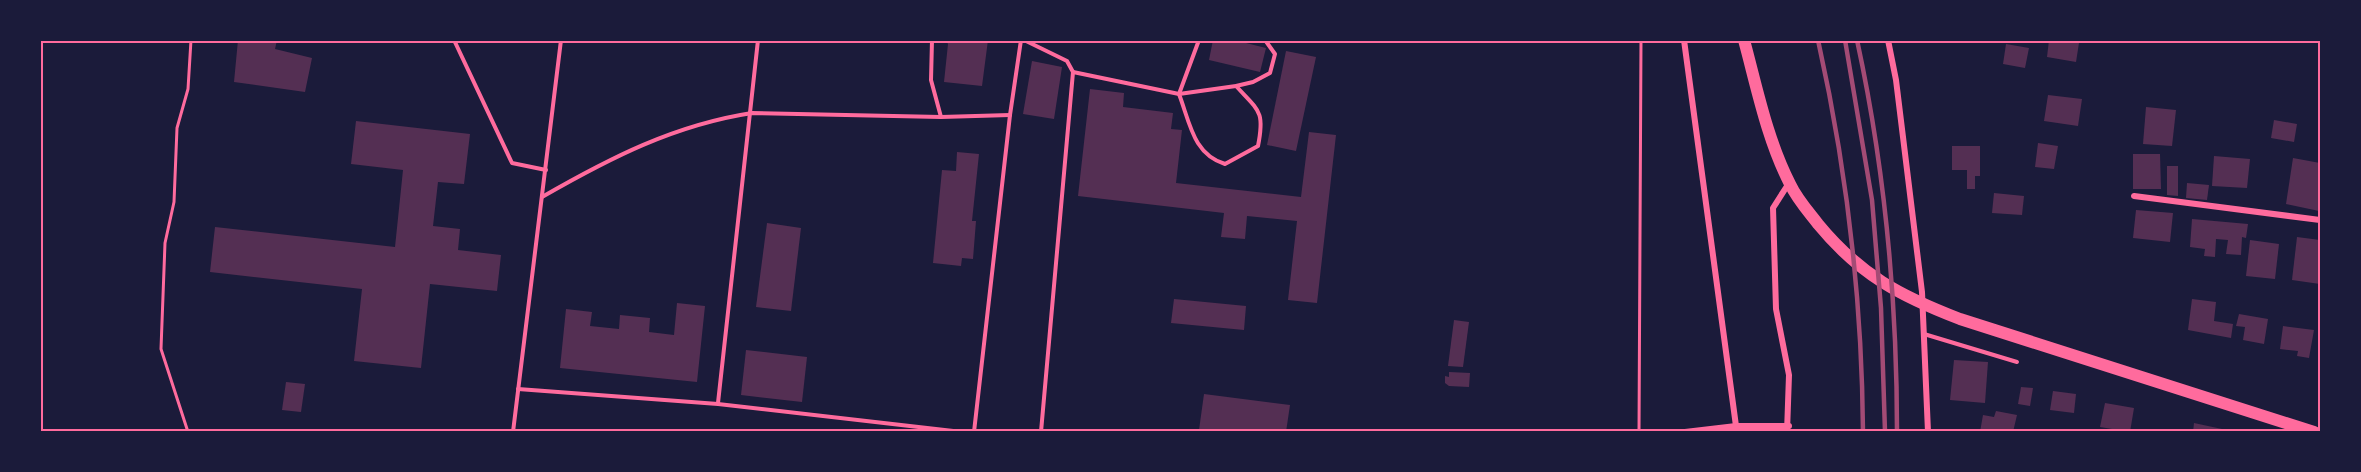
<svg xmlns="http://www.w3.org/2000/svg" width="2361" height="472" font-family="'Noto Sans',sans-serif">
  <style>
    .building { fill: #542f53 }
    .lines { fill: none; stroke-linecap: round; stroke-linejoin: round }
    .path { stroke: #ff6b9d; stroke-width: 3 }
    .service { stroke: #ff6b9d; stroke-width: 4 }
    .minor { stroke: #ff6b9d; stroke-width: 6 }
    .primary { stroke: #ff6b9d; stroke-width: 12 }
    .rail { stroke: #a44b75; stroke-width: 4.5 }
    .neatline { fill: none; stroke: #ff6b9d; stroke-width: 2 }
  </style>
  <rect width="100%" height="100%" fill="#1b1b3a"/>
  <g class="building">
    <polygon points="238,40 277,40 275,49 312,58 305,92 234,82"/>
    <polygon points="946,40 988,40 982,86 944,82 948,44"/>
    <polygon points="1213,40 1234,40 1266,48 1260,72 1209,60"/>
    <polygon points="2049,40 2079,43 2076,62 2047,57"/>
    <polygon points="2006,44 2029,48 2025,68 2003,64"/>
    <polygon points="1286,51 1316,57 1296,151 1267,145"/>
    <polygon points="1032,61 1062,67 1054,119 1023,114"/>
    <polygon points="1090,89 1124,93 1123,107 1173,113 1171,129 1182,130 1176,183 1301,197 1309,132 1336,135 1317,303 1288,300 1297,221 1247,216 1245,239 1221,237 1224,213 1078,196"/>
    <polygon points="2048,95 2082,99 2078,126 2044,121"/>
    <polygon points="2146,107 2176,110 2172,146 2143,144"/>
    <polygon points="2274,120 2297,124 2294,142 2271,138"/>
    <polygon points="356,121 470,134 464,184 438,182 433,226 460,229 458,250 501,255 497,291 430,284 421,368 354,361 362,289 210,272 215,227 395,247 403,170 351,164"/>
    <polygon points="2038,143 2058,146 2054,169 2035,167"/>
    <polygon points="1952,146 1980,146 1980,176 1975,176 1975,189 1967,189 1967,170 1952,170"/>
    <polygon points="957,152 979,154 972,221 976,221 973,259 962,258 961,266 933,263 942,170 956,171"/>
    <polygon points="2133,154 2160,154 2161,189 2133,189"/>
    <polygon points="2214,156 2250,159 2247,188 2212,186"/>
    <polygon points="2293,158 2320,163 2319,211 2286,204"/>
    <polygon points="2167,166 2178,166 2178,196 2167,195"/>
    <polygon points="2187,183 2209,185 2207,200 2186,198"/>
    <polygon points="1994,193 2024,196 2022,215 1992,213"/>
    <polygon points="2136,210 2173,213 2170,242 2133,238"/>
    <polygon points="2192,219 2248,224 2246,238 2242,237 2241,255 2226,254 2228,240 2216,239 2215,257 2204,256 2205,249 2190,247"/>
    <polygon points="767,223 801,228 791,311 756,307"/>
    <polygon points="2297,237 2320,240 2320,284 2292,280"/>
    <polygon points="2250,240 2279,244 2275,279 2246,276"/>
    <polygon points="1174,299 1246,306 1244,330 1171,323"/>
    <polygon points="2192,299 2216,302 2214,321 2233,324 2231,338 2188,330"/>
    <polygon points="677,303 705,306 697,382 560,368 566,309 592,312 590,326 619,329 620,315 650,318 649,332 674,335"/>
    <polygon points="2239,314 2268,319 2264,344 2243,340 2245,327 2236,326"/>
    <polygon points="1454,320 1469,322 1463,367 1448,366"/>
    <polygon points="2283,326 2314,330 2309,358 2297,356 2298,351 2280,349"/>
    <polygon points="746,350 807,357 802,402 741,395"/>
    <polygon points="1954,360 1988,362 1985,403 1950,400"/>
    <polygon points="1449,372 1470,373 1469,387 1449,386 1445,383 1445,376 1449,377"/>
    <polygon points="286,382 305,384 301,412 282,410"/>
    <polygon points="2021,387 2033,388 2030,406 2018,404"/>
    <polygon points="2053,391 2076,394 2074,413 2050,410"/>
    <polygon points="1204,394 1290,405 1286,432 1199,430"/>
    <polygon points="2105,403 2134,408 2130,432 2100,427"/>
    <polygon points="1996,411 2017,415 2013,432 1980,432 1983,415 1994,417"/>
    <polygon points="2194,423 2222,429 2221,432 2193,432"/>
  </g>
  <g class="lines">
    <g class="path">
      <polyline points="188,432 161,349 165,243 174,202 177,128 188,89 191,40"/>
      <polyline points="1639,432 1641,40"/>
    </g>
    <g class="service">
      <polyline points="454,40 512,163 546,170"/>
      <polyline points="932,40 931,80 941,117"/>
      <polyline points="1024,40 1067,61 1073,72 1041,432"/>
      <path d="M1199,40L1179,94C1190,123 1193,154 1225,164L1258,146C1265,111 1259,111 1236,86"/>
      <polyline points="1073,72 1179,94 1236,86 1253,82 1270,73 1275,54 1265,40"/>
      <path d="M542,197C610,158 674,125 752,113L941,117L1010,115"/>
      <polyline points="1924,334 2017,362"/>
      <polyline points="518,389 718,404 962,432"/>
      <polyline points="718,403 758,40"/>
      <polyline points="513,432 561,40"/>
      <polyline points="974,432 1010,115 1021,40"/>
    </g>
    <g class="minor">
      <polyline points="1684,40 1736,426 1789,426"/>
      <polyline points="1888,40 1896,80 1922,292 1928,432"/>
      <polyline points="2134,196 2320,220"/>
      <polyline points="1685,432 1736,426"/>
      <polyline points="1787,432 1789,375 1776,309 1773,208 1789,183"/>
    </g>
    <path class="primary" d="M1744,40C1757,88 1767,139 1790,184C1797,199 1808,211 1818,224C1860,275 1900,296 1960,319L2314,432"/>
    <g class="rail">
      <path d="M1818,40C1847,170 1862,299 1863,432"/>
      <polyline points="1845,40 1872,200 1881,308 1885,432"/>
      <path d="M1857,40C1885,169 1897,300 1897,432"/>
    </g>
  </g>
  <rect width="2361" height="472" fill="none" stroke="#1b1b3a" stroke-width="84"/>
  <rect x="42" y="42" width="2277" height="388" class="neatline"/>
</svg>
